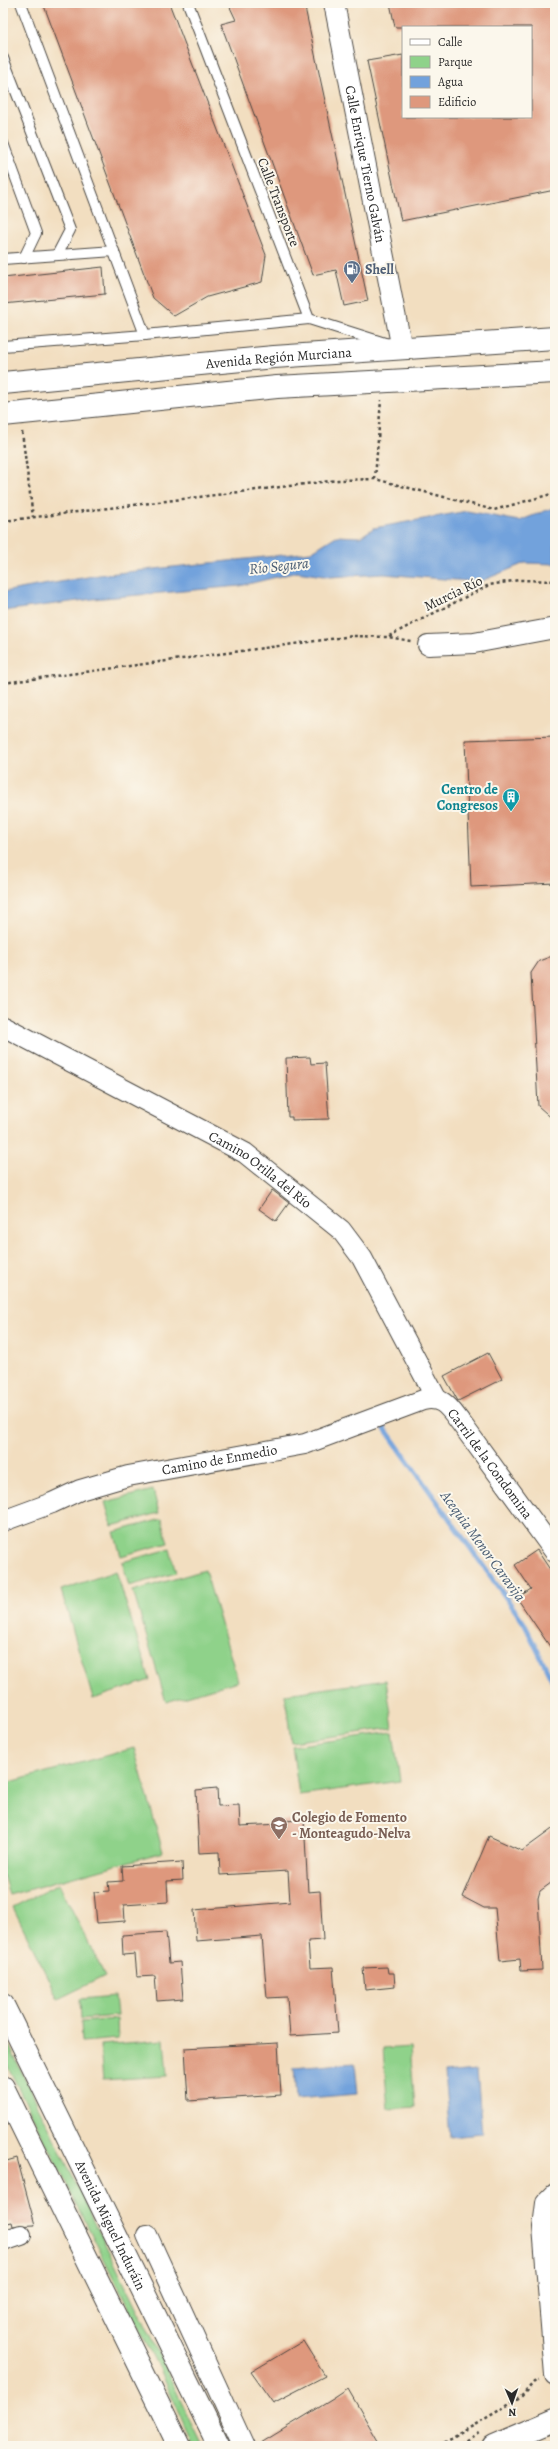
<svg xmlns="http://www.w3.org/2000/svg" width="558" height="2449" font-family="Alegreya,serif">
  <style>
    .green { fill: #8fd28a; stroke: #5d7e5a }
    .water { fill: #72a2dc; stroke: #4e6684 }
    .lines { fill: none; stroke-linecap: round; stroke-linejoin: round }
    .stream { stroke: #72a2dc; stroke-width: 5 }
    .building { fill: #de987d }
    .lane-casing { stroke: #494641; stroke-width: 12 }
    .street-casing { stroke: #494641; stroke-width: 22 }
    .secondary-casing { stroke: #494641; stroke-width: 24 }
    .primary-casing { stroke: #494641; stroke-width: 24 }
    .path { stroke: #494641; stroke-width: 2.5; stroke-dasharray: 3 3; stroke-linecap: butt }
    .lane { stroke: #fff; stroke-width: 10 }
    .street { stroke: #fff; stroke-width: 20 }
    .secondary { stroke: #fff; stroke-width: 22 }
    .primary { stroke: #fff; stroke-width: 22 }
    .labels { text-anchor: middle; stroke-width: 4; stroke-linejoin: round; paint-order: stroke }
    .street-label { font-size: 14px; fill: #2b2b2b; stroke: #fbf7ec }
    .service-label { font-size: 14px; font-weight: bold; fill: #4e5e75; stroke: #fbf7ec; text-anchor: start }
    .culture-label { font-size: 14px; font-weight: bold; fill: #0d838f; stroke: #fbf7ec; text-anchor: end }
    .education-label { font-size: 14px; font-weight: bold; fill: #785e54; stroke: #fbf7ec; text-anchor: start }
    .water-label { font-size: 15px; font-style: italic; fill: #475b72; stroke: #fbf7ec }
  </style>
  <rect width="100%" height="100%" fill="#fbf7ec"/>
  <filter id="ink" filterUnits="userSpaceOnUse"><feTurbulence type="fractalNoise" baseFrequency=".025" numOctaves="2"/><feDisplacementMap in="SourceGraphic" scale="8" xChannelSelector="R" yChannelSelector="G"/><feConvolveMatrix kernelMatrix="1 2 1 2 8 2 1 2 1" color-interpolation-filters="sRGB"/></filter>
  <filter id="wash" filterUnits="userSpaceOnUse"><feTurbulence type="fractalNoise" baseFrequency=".012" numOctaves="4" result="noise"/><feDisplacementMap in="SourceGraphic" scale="16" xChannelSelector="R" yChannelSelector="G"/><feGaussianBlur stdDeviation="0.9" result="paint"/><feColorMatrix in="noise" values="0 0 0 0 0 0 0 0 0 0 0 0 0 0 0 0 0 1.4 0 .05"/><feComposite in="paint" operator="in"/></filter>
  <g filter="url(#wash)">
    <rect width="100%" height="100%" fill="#f2dec0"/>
    <g class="green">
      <polygon points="153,1490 159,1513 112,1526 105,1502"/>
      <polygon points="162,1519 168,1543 121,1556 114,1532"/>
      <polygon points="170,1549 176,1573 129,1586 122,1562"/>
      <polygon points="205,1570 238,1681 166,1702 133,1591"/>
      <polygon points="116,1571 150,1680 93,1699 61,1590"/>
      <polygon points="386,1680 393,1728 291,1742 285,1694"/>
      <polygon points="393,1732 400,1781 299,1795 292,1746"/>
      <polygon points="134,1748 163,1852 9,1895 3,1875 3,1784"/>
      <polygon points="59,1884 105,1976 58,1999 13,1907"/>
      <polygon points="115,1996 117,2016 81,2019 80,1999"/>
      <polygon points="117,2019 118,2039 82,2042 81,2022"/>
      <polygon points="3,2033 203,2446 193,2446 159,2369 3,2057"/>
      <polygon points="164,2040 167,2076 103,2080 100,2045"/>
      <polygon points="410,2047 415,2107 388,2109 383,2049"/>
    </g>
    <g class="water">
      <polygon points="555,507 555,564 525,563 479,582 384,574 330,577 297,572 240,586 93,599 3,611 3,592 99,575 311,552 336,536 360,537 374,528 467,511 519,521"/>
      <polygon points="355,2063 358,2094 296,2099 294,2068"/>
      <polygon points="477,2070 482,2134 450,2137 444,2073"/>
    </g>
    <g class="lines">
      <polyline class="stream" points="383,1426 524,1623 555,1686"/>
    </g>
    <g id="blocks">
      <g class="building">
        <polygon points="43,3 169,3 266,255 262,282 207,297 174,316 153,298"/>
        <polygon points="228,3 304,3 368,301 344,306 336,270 313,275 221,24 236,20"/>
        <polygon points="390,3 555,3 555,190 401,221 367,61 403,55 403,117 531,117 531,27 395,27"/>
        <polygon points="103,267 105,294 3,304 3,278"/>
        <polygon points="555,737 555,883 471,887 465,740"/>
        <polygon points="555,955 555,1121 538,1106 531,973 539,961"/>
        <polygon points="310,1057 311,1064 325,1063 329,1119 292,1120 292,1117 288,1117 286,1058"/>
        <polygon points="272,1190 289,1203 276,1221 259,1209"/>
        <polygon points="488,1353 502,1379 458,1401 444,1376"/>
        <polygon points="537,1550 555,1577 555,1654 517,1598 531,1589 515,1565"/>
        <polygon points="217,1788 218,1806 239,1805 240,1826 282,1824 282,1821 304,1820 308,1892 320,1891 323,1940 308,1941 310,1968 333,1967 338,2033 290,2036 287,1997 267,1998 262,1936 196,1941 194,1910 290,1902 288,1871 220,1875 219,1852 199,1853 196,1790"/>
        <polygon points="555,1827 555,1880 540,1891 538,1898 542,1970 521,1971 520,1959 500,1961 495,1908 484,1908 463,1897 489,1836 522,1851"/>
        <polygon points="182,1862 183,1880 167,1881 168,1902 124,1905 125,1921 97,1923 94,1892 109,1891 108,1882 123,1881 122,1866"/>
        <polygon points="166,1932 169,1963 180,1962 183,1999 157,2001 155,1976 137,1977 135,1954 123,1955 122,1935"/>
        <polygon points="387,1967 388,1973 394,1973 395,1987 365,1990 363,1968"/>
        <polygon points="278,2043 281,2095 188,2101 185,2048"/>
        <polygon points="17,2158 35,2225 13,2226 12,2222 3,2224 3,2162"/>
        <polygon points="303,2341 325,2376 273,2403 251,2372"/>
        <polygon points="348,2389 381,2446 256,2446 333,2399"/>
      </g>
    </g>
  </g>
  <g filter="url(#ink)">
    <use href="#blocks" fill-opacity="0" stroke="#494641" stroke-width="1"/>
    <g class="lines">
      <defs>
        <g id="lane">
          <polyline points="21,3 145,335"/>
          <polyline points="188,3 309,319 385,343"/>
          <polyline points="3,58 70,230 57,255"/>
          <polyline points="3,143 36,233 24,258"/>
          <polyline points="3,259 114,251"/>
          <polyline points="3,346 145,335 309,319"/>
        </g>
        <g id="street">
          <path id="s1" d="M334,3L402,349"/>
          <polyline points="428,645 474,643 555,628"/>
          <path id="s2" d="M3,1026L245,1153L341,1230L362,1258L436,1398"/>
          <path id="s3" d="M3,1521L52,1503L80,1490L128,1476L305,1444L423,1400C443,1395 450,1409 461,1423L555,1552"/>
          <polyline points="555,2194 546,2203 543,2227 555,2375"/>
          <polyline points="147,2235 244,2446"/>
          <polyline points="3,2241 21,2235"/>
        </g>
        <polyline id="secondary" points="494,2446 555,2420"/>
        <g id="primary">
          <path id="s4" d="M3,383L274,357L555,338"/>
          <polyline points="3,415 277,387 555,372"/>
          <path id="s5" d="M3,2005L219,2446"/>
          <polyline points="3,2087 179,2446"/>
        </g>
      </defs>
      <use href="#lane" class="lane-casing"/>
      <use href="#street" class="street-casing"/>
      <use href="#secondary" class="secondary-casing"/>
      <use href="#primary" class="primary-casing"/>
      <g class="path">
        <polyline points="22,432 33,517"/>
        <polyline points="375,479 381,400"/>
        <polyline points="3,521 338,480 375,479 494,510 555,493"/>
        <polyline points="389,636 489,585 519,580 555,581"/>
        <polyline points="3,683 353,636 388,637 411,641"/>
        <polyline points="439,2446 520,2398 534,2382 539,2381"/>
        <polyline points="455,2446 479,2433"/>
      </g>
      <use href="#lane" class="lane"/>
      <use href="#street" class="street"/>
      <use href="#secondary" class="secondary"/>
      <use href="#primary" class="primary"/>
    </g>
  </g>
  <defs>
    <symbol id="fuel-pin" viewBox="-11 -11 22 30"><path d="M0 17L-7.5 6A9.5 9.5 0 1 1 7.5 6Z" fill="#5c6f8a" stroke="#fbf7ec"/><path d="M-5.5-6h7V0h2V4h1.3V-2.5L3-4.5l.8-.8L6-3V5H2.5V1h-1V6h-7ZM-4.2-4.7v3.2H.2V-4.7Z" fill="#fff"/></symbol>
    <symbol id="building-pin" viewBox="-11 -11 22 30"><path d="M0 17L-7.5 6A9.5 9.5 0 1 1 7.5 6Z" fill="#0f9aa8" stroke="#fbf7ec"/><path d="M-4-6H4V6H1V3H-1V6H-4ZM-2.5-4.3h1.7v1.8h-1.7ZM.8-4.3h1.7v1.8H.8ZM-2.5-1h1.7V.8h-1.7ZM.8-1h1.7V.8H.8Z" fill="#fff"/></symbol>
    <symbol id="school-pin" viewBox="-11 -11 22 30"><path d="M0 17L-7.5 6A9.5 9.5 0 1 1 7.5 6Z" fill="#8d6e63" stroke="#fbf7ec"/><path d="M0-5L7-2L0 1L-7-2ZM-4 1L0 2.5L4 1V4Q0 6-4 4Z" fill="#fff"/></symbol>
  </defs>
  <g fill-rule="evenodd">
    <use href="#fuel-pin" x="342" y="259" width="20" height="27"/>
    <use href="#building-pin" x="501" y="787" width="20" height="27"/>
    <use href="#school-pin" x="269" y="1815" width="20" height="27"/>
  </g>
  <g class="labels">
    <g class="street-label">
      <text dy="5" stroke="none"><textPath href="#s1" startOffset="164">Calle Enrique Tierno Galván</textPath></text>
      <text transform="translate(279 202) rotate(69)" y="5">Calle Transporte</text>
      <text dy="5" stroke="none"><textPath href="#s4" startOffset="277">Avenida Región Murciana</textPath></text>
      <text transform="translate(453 593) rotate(-26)" y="5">Murcia Río</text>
      <text dy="5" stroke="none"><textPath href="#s2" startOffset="295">Camino Orilla del Río</textPath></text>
      <text dy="5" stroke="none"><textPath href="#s3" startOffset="226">Camino de Enmedio</textPath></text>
      <text dy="5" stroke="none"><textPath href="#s3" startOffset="537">Carril de la Condomina</textPath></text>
      <text dy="5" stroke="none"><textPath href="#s5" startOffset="245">Avenida Miguel Induráin</textPath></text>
    </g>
    <g class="service-label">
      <text x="365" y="274">Shell</text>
    </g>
    <g class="culture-label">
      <text x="498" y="794">Centro de<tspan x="498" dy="16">Congresos</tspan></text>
    </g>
    <g class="education-label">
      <text x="292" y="1822">Colegio de Fomento<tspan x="292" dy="16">- Monteagudo-Nelva</tspan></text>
    </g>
    <g class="water-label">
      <text transform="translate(279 566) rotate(-6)" y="5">Río Segura</text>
      <text transform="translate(483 1546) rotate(54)" y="5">Acequia Menor Caravija</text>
    </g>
  </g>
  <rect width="558" height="2449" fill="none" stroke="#fbf7ec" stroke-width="16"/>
  <rect x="402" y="26" width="130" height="92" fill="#fbf7ec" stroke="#a8a59f"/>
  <rect x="410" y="39" width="20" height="6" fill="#ffffff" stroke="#a8a59f"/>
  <text x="438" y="46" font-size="12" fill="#2b2b2b">Calle</text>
  <rect x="410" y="56" width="20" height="12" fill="#8fd28a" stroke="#a8a59f"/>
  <text x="438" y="66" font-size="12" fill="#2b2b2b">Parque</text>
  <rect x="410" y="76" width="20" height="12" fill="#72a2dc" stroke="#a8a59f"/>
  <text x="438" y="86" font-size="12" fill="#2b2b2b">Agua</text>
  <rect x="410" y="96" width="20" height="12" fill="#de987d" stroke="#a8a59f"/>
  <text x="438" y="106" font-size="12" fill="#2b2b2b">Edificio</text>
  <g transform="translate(512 2403) rotate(178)" stroke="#fbf7ec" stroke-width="3" paint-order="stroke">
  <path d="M0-3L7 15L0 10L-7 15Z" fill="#2b2b2b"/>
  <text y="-6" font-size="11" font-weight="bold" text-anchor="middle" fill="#2b2b2b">N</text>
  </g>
</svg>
